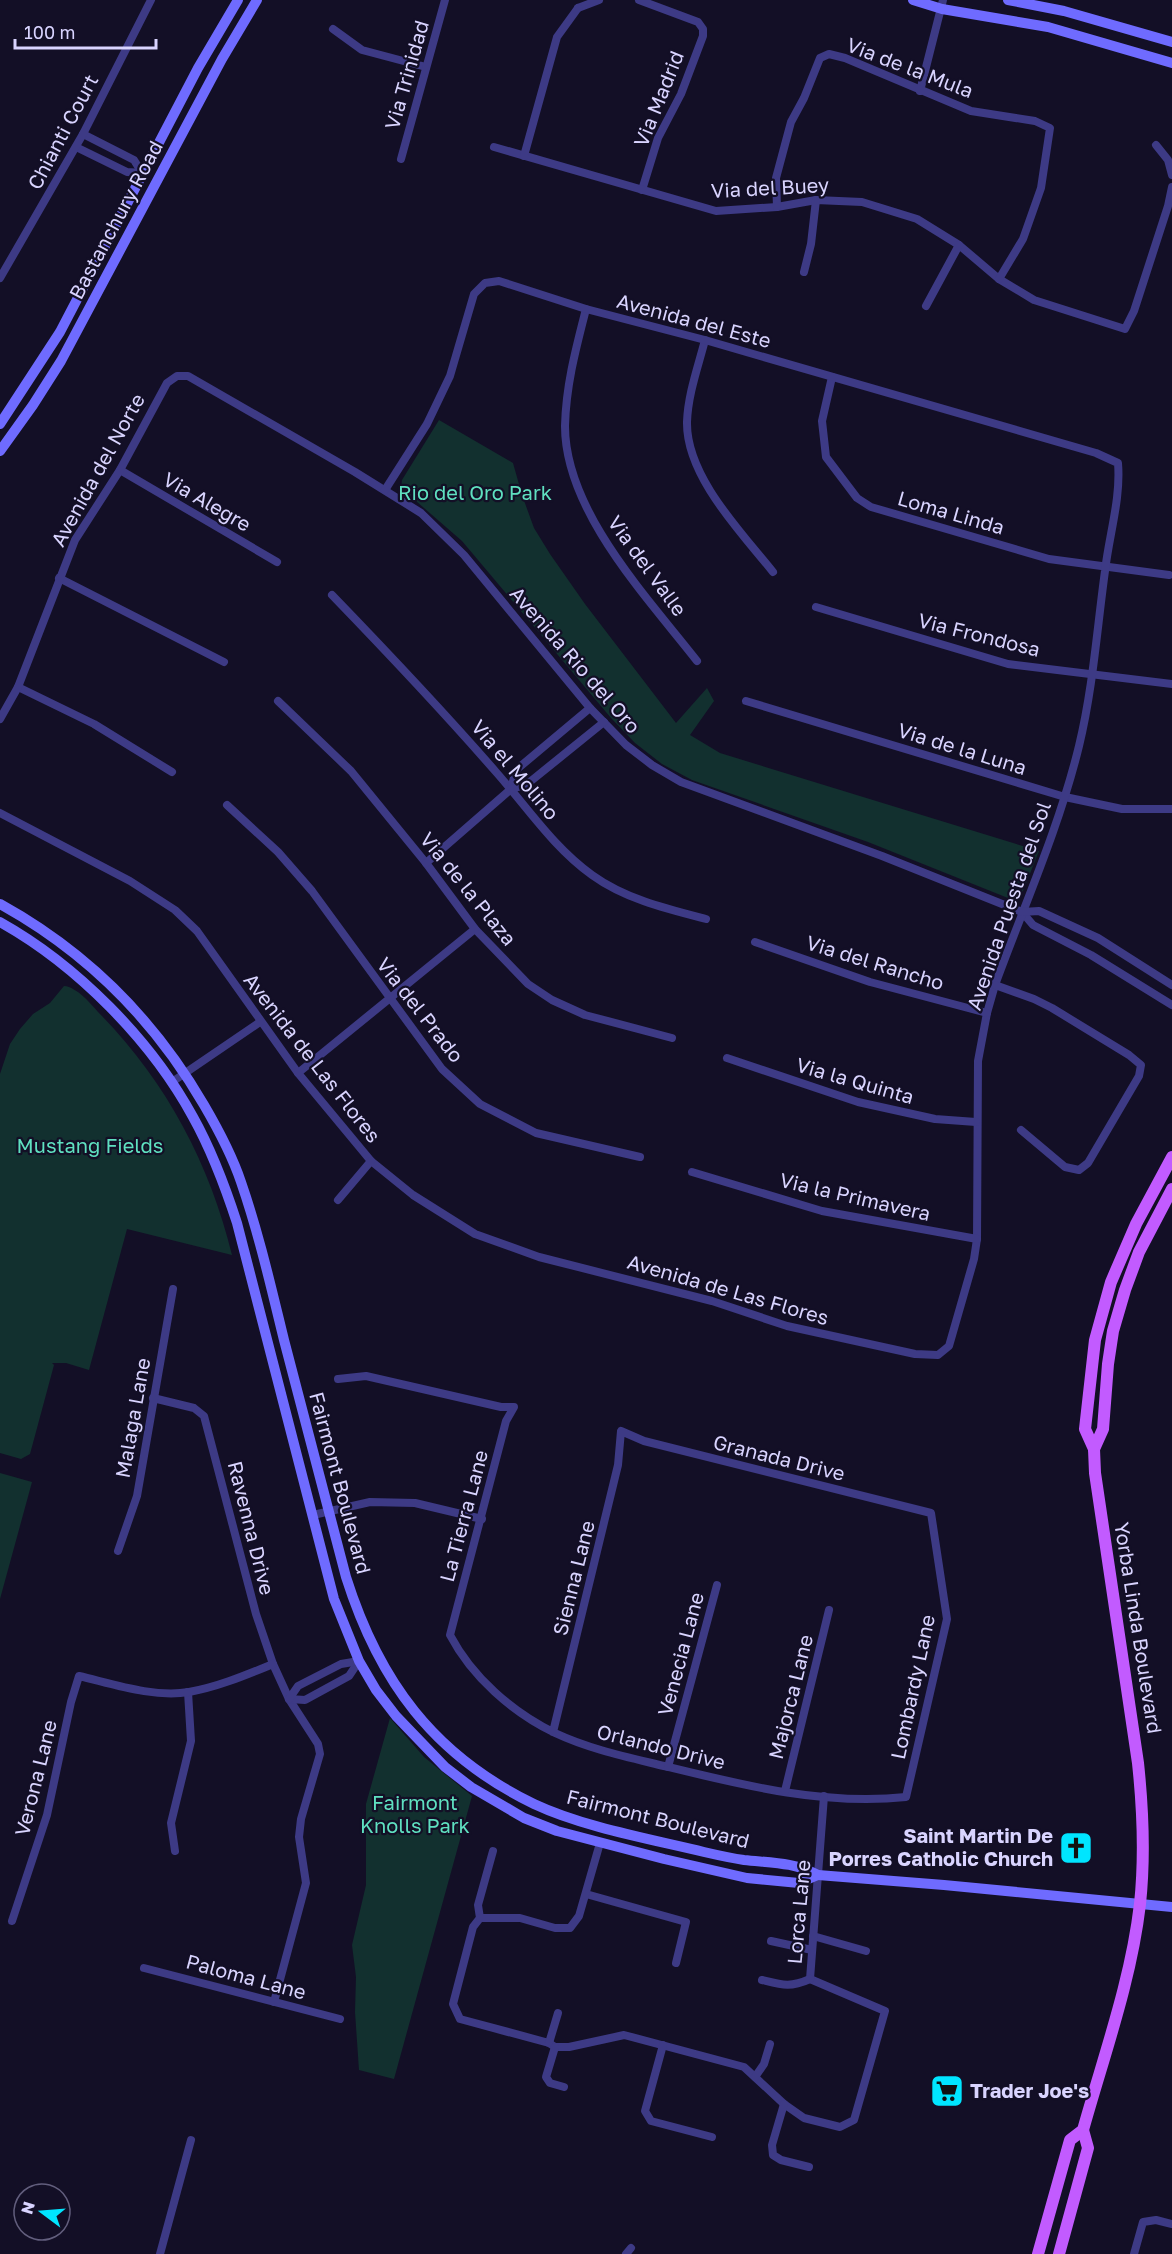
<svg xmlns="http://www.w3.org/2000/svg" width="1172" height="2254" font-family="'Golos Text',sans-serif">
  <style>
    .green { fill: #12302f }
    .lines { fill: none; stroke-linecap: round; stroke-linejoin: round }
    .street { stroke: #3d3a85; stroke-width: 8 }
    .secondary { stroke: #6f6bff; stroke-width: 10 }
    .primary { stroke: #c25bff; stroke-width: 12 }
    .labels { text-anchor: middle; stroke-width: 4.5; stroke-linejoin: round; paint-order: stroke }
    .street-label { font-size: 20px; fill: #d9d4ff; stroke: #130f26 }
    .park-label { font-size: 20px; fill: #5fe0c0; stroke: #130f26 }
    .poi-label { font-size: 20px; font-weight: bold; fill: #d9d4ff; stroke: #130f26; text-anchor: end }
  </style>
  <rect width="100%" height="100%" fill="#130f26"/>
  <g class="green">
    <polygon points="439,420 513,463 522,495 534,528 550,554 585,604 676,723 707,688 714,701 690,735 720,753 1039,851 1023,891 1016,898 1008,898 868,842 692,780 662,764 635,743 611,718 462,541 401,488 402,480"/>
    <path d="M64,986C77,987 91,1004 99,1013C166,1081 210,1164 232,1255L127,1229L89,1370L66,1363H52L54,1365L30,1454L21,1459L0,1453V1074L10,1044L20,1029L33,1014L50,1003Z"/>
    <polygon points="0,1473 32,1482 0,1599"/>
    <polygon points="390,1718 424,1757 472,1796 394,2079 359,2070 355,2012 356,1977 352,1945 366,1885 366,1804"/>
  </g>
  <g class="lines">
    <g class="street">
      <polyline points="639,0 698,22 703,29 703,36 681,94 658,138 642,190"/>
      <polyline points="578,8 599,0"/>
      <polyline points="333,29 362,50 426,67"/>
      <polyline points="920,91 943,0"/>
      <polyline points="83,134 134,160 142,173"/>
      <polyline points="1156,145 1168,160 1172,175"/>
      <polyline points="76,147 127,172 142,173"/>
      <polyline points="494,147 716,211 777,207 816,200 862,202 917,219 959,245 999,279 1034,300 1125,329 1134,311 1168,206 1172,187"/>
      <polyline points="524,156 557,37 578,8"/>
      <polyline points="401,159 445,0"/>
      <polyline points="777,207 776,178 791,122 804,98 820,58 829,54 845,58 971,111 1035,121 1050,128 1041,188 1023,239 999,279"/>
      <polyline points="804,272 811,244 816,200"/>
      <polyline points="0,278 83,134 151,0"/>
      <polyline points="926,306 959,245"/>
      <path d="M586,309C576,348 566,385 565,426C565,511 647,597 697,661"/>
      <path d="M705,340C698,367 688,394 687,422C686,476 741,532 773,572"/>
      <polyline points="832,377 822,421 826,457 857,498 871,507 1049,559 1169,575"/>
      <polyline points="120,470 277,562"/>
      <polyline points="59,578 224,662"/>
      <path d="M332,595C388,653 443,711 496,772C527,807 554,848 592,875C625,899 667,909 706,919"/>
      <polyline points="816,607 1008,664 1172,684"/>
      <polyline points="18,687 94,724 172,772"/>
      <polyline points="278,701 351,771 426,863 475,929 528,984 552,1000 585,1015 672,1038"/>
      <polyline points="746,701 1065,797 1122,809 1172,809"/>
      <polyline points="0,719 18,687 75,540 120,470 167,383 177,376 188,376 355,472 421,513 464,555 590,708 626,745 652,765 681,782 882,856 1022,912 1033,925 1091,955 1172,1005"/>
      <polyline points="511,789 516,770 590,708"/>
      <polyline points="227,805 278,852 312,891 442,1069 480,1104 536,1133 640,1157"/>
      <path d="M0,813L130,881L175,910L197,931L298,1073L371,1161L413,1195L475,1234L539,1257L712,1301L787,1326L915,1354L938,1355L949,1346L974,1259L977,1239L978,1061L987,1013L995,985C1024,906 1059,828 1079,746C1093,688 1097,629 1105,571C1109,535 1121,499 1118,463L1096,453L705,340L586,309L499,281L485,283L474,294L450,376L427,424L385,490"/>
      <polyline points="426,863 511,789 526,785 604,722"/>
      <polyline points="1022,912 1039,911 1098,938 1172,985"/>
      <polyline points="755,942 870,982 987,1013"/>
      <polyline points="995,985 1034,999 1052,1008 1129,1055 1141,1065 1139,1076 1088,1163 1079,1170 1065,1167 1021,1130"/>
      <polyline points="727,1058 858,1102 935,1119 976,1122"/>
      <polyline points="298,1073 475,929"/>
      <polyline points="172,1082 260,1022"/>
      <polyline points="692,1172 822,1211 977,1239"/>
      <polyline points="338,1200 371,1161"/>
      <path d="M338,1379L366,1376L501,1407H514L506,1421L450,1635C472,1677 512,1712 555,1733C589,1749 627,1757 664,1766C742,1785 825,1806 906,1797L947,1619L931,1513L644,1441L621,1431L618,1465L553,1732"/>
      <polyline points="153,1398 194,1408 204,1416 256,1614 273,1664 289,1699 318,1744 320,1754 301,1819 299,1837 306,1883 274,2002"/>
      <polyline points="313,1515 370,1502 415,1503 482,1519"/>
      <polyline points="118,1551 137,1496 173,1289"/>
      <polyline points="289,1699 305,1700 349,1676 359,1661"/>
      <polyline points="289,1699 298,1686 341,1664 359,1661"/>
      <polyline points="668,1767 717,1585"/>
      <polyline points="785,1791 829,1610"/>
      <polyline points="175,1851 171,1823 191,1741 188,1692"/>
      <polyline points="493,1851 478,1905 480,1918 473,1927 453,2004 460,2019 549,2043 555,2047 569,2047 624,2035 744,2067 784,2104 804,2118 840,2127 854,2120 885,2011 810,1979"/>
      <polyline points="586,1894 686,1922 676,1963"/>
      <polyline points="480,1918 520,1918 555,1928 570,1928 579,1916 600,1843"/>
      <path d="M12,1921L47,1815L71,1702L79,1676C113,1684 154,1698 189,1692C218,1687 246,1675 273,1664"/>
      <polyline points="813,1936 866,1951"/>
      <polyline points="771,1941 812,1950"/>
      <polyline points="144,1968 340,2019"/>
      <polyline points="810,1979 824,1796"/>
      <path d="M762,1980C782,1985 790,1988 810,1979"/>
      <polyline points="549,2043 558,2013"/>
      <polyline points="663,2045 645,2111 651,2121 712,2137"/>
      <polyline points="555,2047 546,2077 550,2083 564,2087"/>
      <polyline points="755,2077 764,2064 770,2044"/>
      <polyline points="784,2104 772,2145 773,2155 781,2160 809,2167"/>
      <polyline points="160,2254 191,2140"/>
      <polyline points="626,2254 631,2248"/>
      <polyline points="1134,2254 1143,2222 1156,2220 1172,2224"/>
    </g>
    <g class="secondary">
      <polyline points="913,0 942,9 1048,27 1172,63"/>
      <polyline points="1008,0 1064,11 1172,42"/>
      <polyline points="0,424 60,332 198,68 238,0"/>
      <polyline points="0,451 33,405 61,361 222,59 257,0"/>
      <path d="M0,904C87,952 154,1019 204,1105C218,1129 232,1155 241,1182C259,1234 271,1287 284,1340C305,1419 325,1498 346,1577C379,1681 433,1755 534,1804C583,1827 650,1839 704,1852C717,1855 730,1858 744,1860C772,1863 793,1862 818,1875L944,1885L1172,1907"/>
      <path d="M0,922C77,965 151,1040 193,1117C212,1151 225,1186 237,1223L334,1599L359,1661L376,1690L396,1716L445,1767L471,1787L524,1818L557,1831L664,1859L747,1878L799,1883L818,1875"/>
    </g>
    <g class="primary">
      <polyline points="1094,1449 1103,1429 1108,1364 1113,1331 1125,1290 1139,1252 1172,1189"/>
      <path d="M1038,2254L1070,2140L1083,2130C1104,2055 1131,1981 1140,1904C1145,1857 1143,1810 1138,1763L1095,1473L1094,1449L1085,1429L1095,1340L1111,1282L1136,1224L1172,1157"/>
      <polyline points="1059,2254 1088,2148 1083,2130"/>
    </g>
  </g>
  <defs>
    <symbol id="church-square" viewBox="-11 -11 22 22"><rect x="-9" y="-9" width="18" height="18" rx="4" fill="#00e5ff" stroke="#130f26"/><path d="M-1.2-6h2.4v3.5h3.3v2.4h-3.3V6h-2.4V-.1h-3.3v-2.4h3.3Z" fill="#111"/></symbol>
    <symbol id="supermarket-square" viewBox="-11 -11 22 22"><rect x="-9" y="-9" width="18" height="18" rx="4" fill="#00e5ff" stroke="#130f26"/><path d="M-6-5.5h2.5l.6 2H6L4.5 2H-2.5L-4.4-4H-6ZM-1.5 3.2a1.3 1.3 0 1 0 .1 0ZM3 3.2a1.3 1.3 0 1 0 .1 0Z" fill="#111"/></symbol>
  </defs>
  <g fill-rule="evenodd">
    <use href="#church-square" x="1057" y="1829" width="38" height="38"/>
    <use href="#supermarket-square" x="928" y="2072" width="38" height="38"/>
  </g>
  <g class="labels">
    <g class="street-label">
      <text transform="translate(910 68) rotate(21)" y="7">Via de la Mula</text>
      <text transform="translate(407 75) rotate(-74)" y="7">Via Trinidad</text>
      <text transform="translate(659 99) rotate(-68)" y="7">Via Madrid</text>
      <text transform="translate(63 132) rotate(-62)" y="7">Chianti Court</text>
      <text transform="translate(770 188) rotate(-3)" y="7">Via del Buey</text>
      <text transform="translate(116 220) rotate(-62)" y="7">Bastanchury Road</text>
      <text transform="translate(694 321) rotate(15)" y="7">Avenida del Este</text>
      <text transform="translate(98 470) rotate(-61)" y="7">Avenida del Norte</text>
      <text transform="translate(207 502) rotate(30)" y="7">Via Alegre</text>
      <text transform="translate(951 513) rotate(16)" y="7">Loma Linda</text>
      <text transform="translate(647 566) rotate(54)" y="7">Via del Valle</text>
      <text transform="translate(979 635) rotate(14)" y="7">Via Frondosa</text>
      <text transform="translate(575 660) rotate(49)" y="7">Avenida Rio del Oro</text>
      <text transform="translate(962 749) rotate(17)" y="7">Via de la Luna</text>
      <text transform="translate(515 770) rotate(50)" y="7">Via el Molino</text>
      <text transform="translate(468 889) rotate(51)" y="7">Via de la Plaza</text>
      <text transform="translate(1009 906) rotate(-71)" y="7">Avenida Puesta del Sol</text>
      <text transform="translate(875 963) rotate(17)" y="7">Via del Rancho</text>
      <text transform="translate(420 1010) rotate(52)" y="7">Via del Prado</text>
      <text transform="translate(312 1058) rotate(52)" y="7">Avenida de Las Flores</text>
      <text transform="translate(855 1081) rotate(16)" y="7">Via la Quinta</text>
      <text transform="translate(855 1197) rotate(13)" y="7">Via la Primavera</text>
      <text transform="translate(728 1290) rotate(16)" y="7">Avenida de Las Flores</text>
      <text transform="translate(133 1418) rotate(-80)" y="7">Malaga Lane</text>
      <text transform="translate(779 1458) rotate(14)" y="7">Granada Drive</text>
      <text transform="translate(340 1483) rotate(75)" y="7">Fairmont Boulevard</text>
      <text transform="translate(464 1516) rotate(-75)" y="7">La Tierra Lane</text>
      <text transform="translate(251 1528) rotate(76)" y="7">Ravenna Drive</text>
      <text transform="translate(574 1578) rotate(-76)" y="7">Sienna Lane</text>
      <text transform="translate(1138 1628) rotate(81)" y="7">Yorba Linda Boulevard</text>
      <text transform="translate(681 1654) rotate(-75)" y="7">Venecia Lane</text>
      <text transform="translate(913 1687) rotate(-78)" y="7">Lombardy Lane</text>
      <text transform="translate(791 1697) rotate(-76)" y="7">Majorca Lane</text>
      <text transform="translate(661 1747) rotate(14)" y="7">Orlando Drive</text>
      <text transform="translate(36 1778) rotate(-76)" y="7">Verona Lane</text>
      <text transform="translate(658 1819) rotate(14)" y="7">Fairmont Boulevard</text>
      <text transform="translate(799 1912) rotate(-85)" y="7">Lorca Lane</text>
      <text transform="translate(246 1977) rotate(15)" y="7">Paloma Lane</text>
    </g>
    <g class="park-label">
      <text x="475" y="500">Rio del Oro Park</text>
      <text x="90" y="1153">Mustang Fields</text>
      <text x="415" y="1810">Fairmont<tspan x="415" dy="23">Knolls Park</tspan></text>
    </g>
    <g class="poi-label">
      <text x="1053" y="1843">Saint Martin De<tspan x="1053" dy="23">Porres Catholic Church</tspan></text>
      <text x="970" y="2098" text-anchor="start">Trader Joe's</text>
    </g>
  </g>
  <g transform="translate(42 2212) rotate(286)"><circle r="28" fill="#130f26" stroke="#625e7d" stroke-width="1.5"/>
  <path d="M0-4.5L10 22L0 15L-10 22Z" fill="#00e5ff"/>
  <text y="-9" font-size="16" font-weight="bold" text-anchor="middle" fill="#d9d4ff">N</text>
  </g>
  <path d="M15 39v9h141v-9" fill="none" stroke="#d9d4ff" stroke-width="3"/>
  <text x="24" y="39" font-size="18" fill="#d9d4ff" stroke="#130f26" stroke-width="4.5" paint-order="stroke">100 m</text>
</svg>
